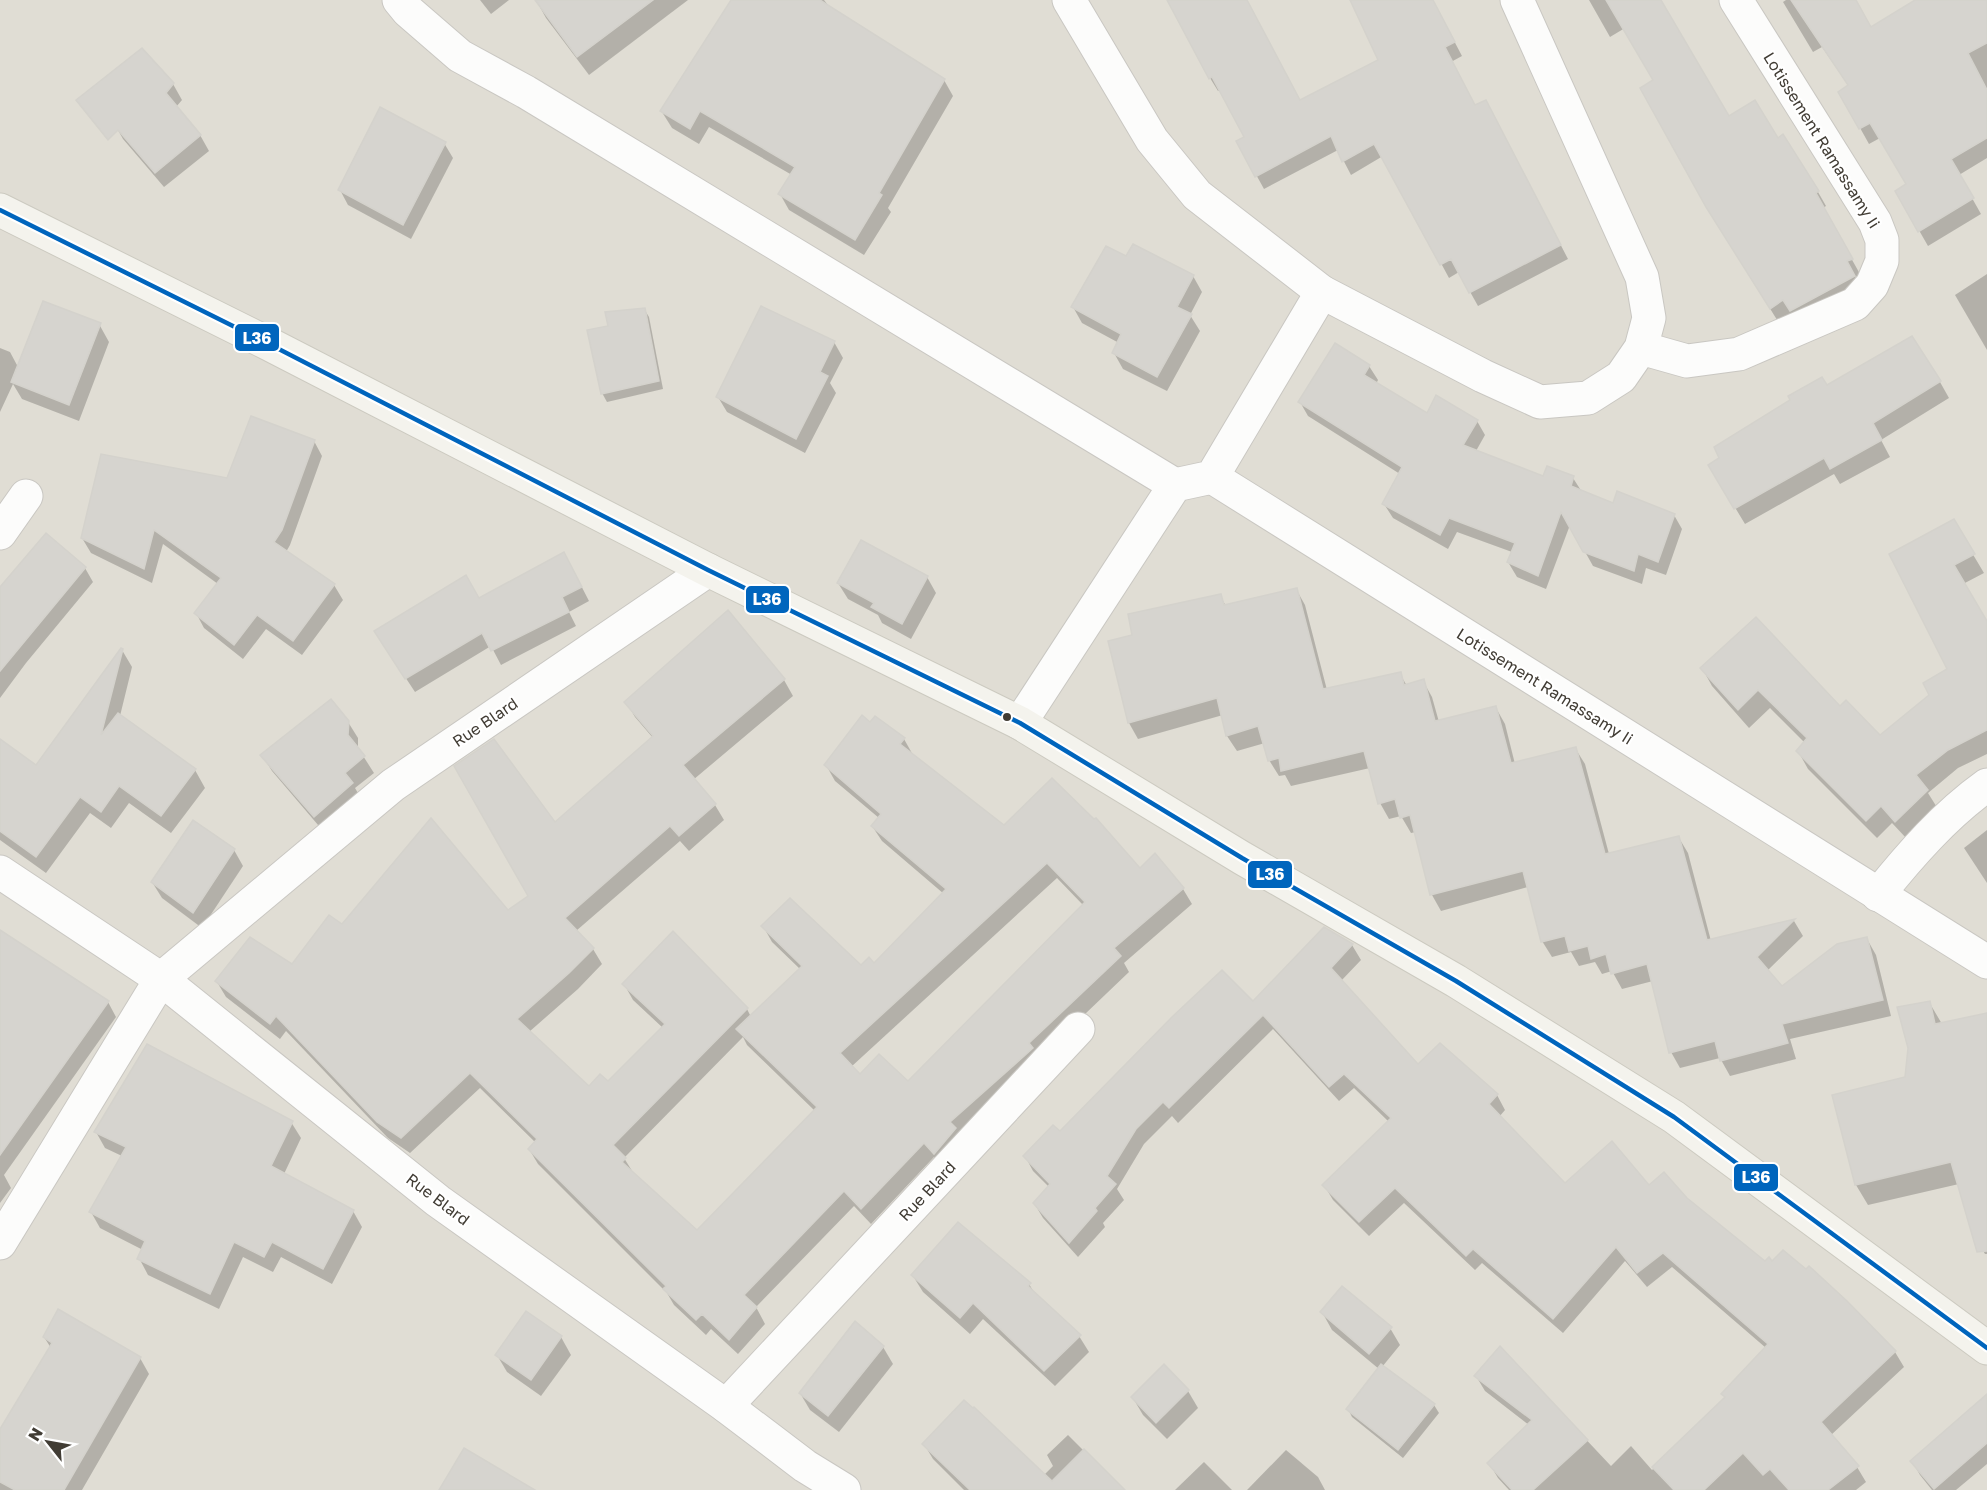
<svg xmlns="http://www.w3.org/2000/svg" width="1987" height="1490" font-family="'Golos Text',sans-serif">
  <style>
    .residential { fill: #e0ddd4 }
    .shadow { fill: #0003; fill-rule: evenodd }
    .building { fill: #d6d4cf; stroke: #d4d2cc; stroke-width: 1.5; fill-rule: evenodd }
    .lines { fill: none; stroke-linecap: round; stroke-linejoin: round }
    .street-casing { stroke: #c9c7c2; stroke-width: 35 }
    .secondary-casing { stroke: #cccac0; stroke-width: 35 }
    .street { stroke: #fcfcfb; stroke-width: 33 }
    .secondary { stroke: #f4f3ed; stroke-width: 33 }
    .bus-1-casing { stroke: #fff; stroke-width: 9 }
    .bus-1 { stroke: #0065bd; stroke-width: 4.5 }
    .bus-dot { fill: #413c34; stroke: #fff; stroke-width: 2 }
    .labels { text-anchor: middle; stroke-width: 4.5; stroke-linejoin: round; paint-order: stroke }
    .street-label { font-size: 16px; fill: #413c34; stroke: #fff }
    .line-badge { stroke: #fff; stroke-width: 2 }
    .badge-label { font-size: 16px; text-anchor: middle; font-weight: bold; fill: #fff }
  </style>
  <rect width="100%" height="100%" fill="#ecebe6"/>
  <rect class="residential" x="0" y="0" width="1987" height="1490"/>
  <g class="shadow">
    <polygon points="480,0 509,0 491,14"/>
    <polygon points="536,0 688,0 589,75 546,18"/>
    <polygon points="734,0 824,0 863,50 944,80 953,96 888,208 891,212 864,255 789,210 780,194 792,175 709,127 699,144 672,128 662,112"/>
    <polygon points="1352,0 1428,0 1442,18 1462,56 1451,62 1475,107 1493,115 1568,259 1478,306 1459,272 1449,278 1383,156 1351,175 1338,150 1264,189 1238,142 1246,137 1220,90 1218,91 1210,78 1184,29 1300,102 1380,60"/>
    <polygon points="1589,0 1660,0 1728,118 1777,140 1818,192 1826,206 1823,208 1860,274 1855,277 1862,291 1779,323 1716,222 1655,80 1625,28 1610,37"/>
    <polygon points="1786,0 1854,0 1871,29 1918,0 1987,0 1987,158 1959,175 1981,214 1928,246 1897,192 1908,185 1880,138 1869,144 1840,92 1849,86 1822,47 1813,52 1783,2"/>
    <polygon points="142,50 173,84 182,100 176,107 200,135 209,151 164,187 123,139 114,123"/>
    <polygon points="444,143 453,158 411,239 348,205 340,190"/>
    <polygon points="1127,258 1193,276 1202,292 1190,315 1200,331 1167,391 1123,369 1114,353 1119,343 1082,323 1073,307"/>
    <polygon points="1987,274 1987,350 1955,295"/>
    <polygon points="644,309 649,317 663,389 607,402 602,393 609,328"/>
    <polygon points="99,324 109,342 79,421 22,399 13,384 0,412 0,348 10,352 18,367"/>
    <polygon points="834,342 843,358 830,383 836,393 805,453 727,412 718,397"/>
    <polygon points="1369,366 1378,380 1376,384 1427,415 1477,421 1485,435 1476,451 1544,478 1573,478 1582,492 1614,505 1674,515 1682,529 1666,575 1646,568 1642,584 1593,566 1570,525 1546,589 1517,577 1508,562 1512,552 1457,532 1448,549 1393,518 1384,504 1400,474 1308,416 1300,402"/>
    <polygon points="1940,382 1949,398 1881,440 1890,457 1840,484 1834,474 1745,524 1719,481 1826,387"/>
    <polygon points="314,441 322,456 290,545 286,552 334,585 343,600 302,655 266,629 243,659 204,628 196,613 218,584 163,544 152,583 91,553 82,538 228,479"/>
    <polygon points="1953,521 1984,573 1963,584 1987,628 1987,754 1958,768 1928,793 1938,809 1907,839 1892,823 1877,838 1808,769 1798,751 1805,743 1770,708 1749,728 1712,686 1702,668 1840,708 1879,737 1931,695 1949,669"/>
    <polygon points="85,568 93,582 26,663 0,698 0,592"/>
    <polygon points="572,568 589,601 569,612 576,626 501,665 491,646 415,692 384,645"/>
    <polygon points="927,577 936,593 911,639 882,623 878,615 848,599 838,583"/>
    <polygon points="1296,589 1305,605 1327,690 1400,674 1407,686 1423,681 1432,697 1439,722 1496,708 1505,724 1515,764 1575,748 1585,764 1609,854 1679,838 1688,853 1711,941 1794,921 1803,936 1767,971 1782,988 1867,939 1876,955 1891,1016 1790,1039 1796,1059 1730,1076 1720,1058 1680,1068 1671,1052 1653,981 1622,989 1612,971 1602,974 1595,962 1579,966 1571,952 1552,957 1542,941 1528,887 1441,911 1432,895 1416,832 1411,833 1401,816 1389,819 1380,803 1370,768 1291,786 1285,775 1279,776 1269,760 1265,743 1237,751 1227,736 1223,715 1138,739 1129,723 1110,642 1134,636 1220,596 1226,606"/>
    <path d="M728,613L784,680L793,696L693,780L715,805L724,820L689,851L680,841L576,931L593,949L602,964L578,989L529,1032L589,1088L608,1084L663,1028L633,1000L624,984L747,1009L751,1017L800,969L772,942L763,926L862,967L874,965L944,894L882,841L872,826L879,818L835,781L826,765L876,718L904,739L913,755L1004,827L1140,871L1183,889L1192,904L1124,963L1129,972L1038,1059L944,1168L934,1157L871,1224L854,1206L756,1307L765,1324L738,1354L711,1329L706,1335L674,1305L667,1293L538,1164L529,1149L536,1143L480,1088L410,1153L388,1138L286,1031L280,1039L226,997L217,982L293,966L343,927L508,912L530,897L555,824L653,738L635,717L626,702ZM1057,878L1083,905L908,1083L859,1077L851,1067ZM743,1037L747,1045L815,1111L697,1233L634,1174L624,1158Z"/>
    <polygon points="122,650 132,667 120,716 195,770 205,788 171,833 129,803 111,828 90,813 46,873 0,840 0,778 36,767"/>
    <polygon points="348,722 358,738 358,748 374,773 355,788 362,800 324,832 272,771 262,755"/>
    <polygon points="1987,830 1987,883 1964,848"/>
    <polygon points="234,850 243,866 202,928 162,898 152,882"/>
    <polygon points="1325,929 1352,945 1361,960 1341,981 1418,1067 1497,1095 1505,1110 1499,1117 1565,1185 1649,1187 1686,1199 1765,1263 1846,1302 1895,1352 1904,1367 1830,1436 1857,1467 1866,1482 1856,1490 1509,1490 1498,1478 1489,1463 1529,1425 1485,1391 1476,1376 1500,1348 1611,1466 1631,1446 1652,1470 1725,1398 1723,1394 1766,1348 1672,1267 1647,1287 1625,1261 1563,1333 1482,1263 1475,1270 1404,1203 1369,1236 1333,1200 1324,1185 1389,1122 1354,1088 1339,1101 1273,1029 1178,1123 1172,1116 1144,1144 1117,1189 1124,1200 1103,1223 1105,1227 1078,1257 1043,1218 1034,1203 1049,1187 1033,1171 1025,1156 1253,1003"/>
    <polygon points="0,932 108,1002 116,1017 4,1175 11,1188 0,1203"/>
    <polygon points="1929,1002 1942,1024 1987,1014 1987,1254 1985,1254 1973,1234 1959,1184 1868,1205 1856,1185 1833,1096 1916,1075"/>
    <polygon points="291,1122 301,1138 284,1174 353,1211 362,1227 332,1284 281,1257 273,1272 243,1257 219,1309 148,1275 139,1258 143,1250 100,1228 91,1212 122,1156 105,1148 96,1132"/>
    <polygon points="913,1276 1029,1284 1035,1294 1079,1336 1089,1352 1055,1386 983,1319 970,1334 923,1292"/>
    <polygon points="58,1311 140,1358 149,1374 82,1490 0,1490 0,1430 51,1348 44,1337"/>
    <polygon points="1322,1312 1390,1328 1400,1345 1382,1367 1434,1405 1439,1413 1403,1458 1352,1417 1348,1409 1379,1369 1332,1330"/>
    <polygon points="526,1313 561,1337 571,1355 541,1396 507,1372 497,1355"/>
    <polygon points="883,1347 893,1364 839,1432 810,1410 800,1393"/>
    <polygon points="1164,1366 1188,1391 1198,1408 1167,1439 1143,1415 1133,1398"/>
    <polygon points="1987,1407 1987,1464 1956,1490 1932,1490 1920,1475 1912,1461"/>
    <polygon points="1068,1435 1123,1490 964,1490 933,1459 924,1444 1044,1475 1053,1466 1047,1455"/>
    <polygon points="1286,1450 1318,1477 1325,1490 1247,1490"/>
    <polygon points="1204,1462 1232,1490 1175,1490"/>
  </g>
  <g class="building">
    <polygon points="535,0 653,0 577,57"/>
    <polygon points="731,0 820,0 945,79 879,193 882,195 855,240 778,194 795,167 700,111 690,129 660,111"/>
    <polygon points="1167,0 1247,0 1300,100 1378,60 1350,0 1433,0 1455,42 1445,47 1475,105 1486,100 1561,245 1469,293 1451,259 1440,265 1374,144 1342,162 1331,136 1255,177 1236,141 1244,137 1212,77 1209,79"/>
    <polygon points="1606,0 1661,0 1729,116 1755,100 1778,138 1783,134 1819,191 1816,193 1853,259 1847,261 1855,276 1790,311 1783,300 1770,309 1706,207 1640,88 1653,80"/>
    <polygon points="1791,0 1856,0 1871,27 1915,0 1987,0 1987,43 1968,53 1987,90 1987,138 1951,159 1974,198 1918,232 1895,191 1906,184 1870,123 1859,129 1838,92 1848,85"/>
    <polygon points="142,48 174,83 166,93 201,135 155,173 118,130 108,140 76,100"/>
    <polygon points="380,107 446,142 403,225 338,190"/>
    <polygon points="1133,244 1194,275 1177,307 1192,314 1157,377 1112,353 1121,334 1071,307 1106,246 1126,256"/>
    <polygon points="43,301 101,323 69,405 11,382"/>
    <polygon points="761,306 835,341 820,372 828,376 796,439 716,397"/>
    <polygon points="645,308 659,381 601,394 587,330 608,326 605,312"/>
    <polygon points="1912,336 1941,381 1873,423 1882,440 1830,469 1824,458 1734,509 1708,465 1719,458 1714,447 1790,400 1788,396 1822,377 1827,385"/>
    <polygon points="1335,343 1370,365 1364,375 1427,413 1436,395 1478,420 1463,445 1543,476 1547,466 1574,476 1571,486 1613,503 1617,491 1675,514 1658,562 1638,554 1634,571 1583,552 1561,512 1538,576 1507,562 1515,543 1449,518 1440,535 1382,504 1402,467 1298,402"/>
    <polygon points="251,416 315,440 282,530 274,542 335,584 293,641 257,615 234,645 194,613 221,578 154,530 144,569 81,538 101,454 227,478"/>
    <polygon points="1954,519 1975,554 1954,565 1987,621 1987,730 1948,750 1916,775 1928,790 1895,822 1881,806 1866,821 1796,751 1807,738 1758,690 1738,710 1700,668 1756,617 1840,706 1846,700 1880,735 1929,695 1923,683 1947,669 1889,554"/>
    <polygon points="46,533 86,567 0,671 0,587"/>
    <polygon points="861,540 928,576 902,624 871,607 874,603 837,583"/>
    <polygon points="564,552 582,587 562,597 569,612 491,651 482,633 405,679 374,631 466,575 479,598"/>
    <polygon points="1297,588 1323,689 1401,672 1404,685 1424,679 1435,721 1496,706 1511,763 1576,747 1605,854 1679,836 1707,940 1795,919 1757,957 1782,986 1837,944 1867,937 1883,1000 1782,1024 1788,1043 1720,1061 1715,1041 1669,1053 1647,964 1611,974 1606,954 1591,959 1588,946 1569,951 1565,936 1541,942 1523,871 1430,895 1410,815 1400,818 1395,799 1378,804 1364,751 1281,771 1279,758 1268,761 1258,726 1226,736 1217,698 1128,723 1108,641 1132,635 1128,614 1221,594 1224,605"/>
    <path d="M728,610L785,679L683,765L716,804L679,836L670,826L565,918L594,948L569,973L517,1019L589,1086L600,1074L608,1081L665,1024L622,984L673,931L748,1008L613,1145L626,1158L622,1162L697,1230L817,1107L736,1029L802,966L761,926L790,898L861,965L869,957L874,963L946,889L871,826L881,814L824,765L862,715L870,722L875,716L905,738L900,744L1004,825L1052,778L1094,819L1096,818L1140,868L1155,853L1184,888L1114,948L1121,956L1029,1043L1033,1048L950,1122L956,1128L934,1154L924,1143L861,1209L844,1191L744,1295L757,1307L729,1340L702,1314L696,1320L663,1289L666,1286L528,1149L537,1139L470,1073L401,1138L377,1122L276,1016L270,1024L215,981L250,937L292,964L329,915L342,924L431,818L508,910L528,896L454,766L494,739L555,822L653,736L624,702ZM1047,863L1085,902L908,1081L879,1054L860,1074L840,1053Z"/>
    <polygon points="121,648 123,649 101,735 118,713 196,769 161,816 119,786 101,812 80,797 36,857 0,831 0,739 36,765"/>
    <polygon points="331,699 349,721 348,735 365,756 345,773 353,783 314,817 260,755"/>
    <polygon points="193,820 235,849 193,913 151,882"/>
    <polygon points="1324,927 1353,944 1331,968 1418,1064 1440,1043 1498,1094 1489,1104 1565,1183 1612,1141 1649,1185 1664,1172 1687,1198 1765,1261 1769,1257 1772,1261 1783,1250 1806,1269 1809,1266 1847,1301 1896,1351 1821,1422 1859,1466 1828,1490 1789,1490 1770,1469 1763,1475 1743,1453 1704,1490 1674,1490 1652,1467 1725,1397 1721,1394 1768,1344 1663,1253 1637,1273 1616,1247 1553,1319 1473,1249 1466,1256 1395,1188 1359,1222 1322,1185 1391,1118 1344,1074 1329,1087 1263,1015 1169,1108 1163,1102 1136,1129 1107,1176 1116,1184 1095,1208 1097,1211 1069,1243 1033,1203 1050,1184 1023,1156 1053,1125 1060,1131 1172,1017 1222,970 1253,1001"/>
    <polygon points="0,930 109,1001 0,1155"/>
    <polygon points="1930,1001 1935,1024 1987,1013 1987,1251 1977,1252 1951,1162 1855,1185 1832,1095 1905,1077 1908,1048 1897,1007"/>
    <polygon points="147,1044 293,1121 271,1166 354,1210 323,1269 272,1242 264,1257 234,1242 210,1294 137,1259 145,1241 89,1212 126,1147 94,1132"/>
    <polygon points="958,1222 1031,1283 1028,1286 1081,1335 1044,1371 973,1303 960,1318 911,1275"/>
    <polygon points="1342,1286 1392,1327 1369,1354 1320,1312"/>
    <polygon points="58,1309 141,1357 64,1490 15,1490 0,1482 0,1429 52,1343 43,1337"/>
    <polygon points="526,1311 562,1336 531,1380 495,1355"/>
    <polygon points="855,1321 884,1346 828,1416 799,1393"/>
    <polygon points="1500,1346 1588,1440 1533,1490 1512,1490 1487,1463 1532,1420 1474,1376"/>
    <polygon points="1164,1364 1189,1390 1156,1423 1131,1397"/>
    <polygon points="1381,1364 1435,1404 1398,1450 1346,1409"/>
    <polygon points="1987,1394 1987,1443 1934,1489 1910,1461"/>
    <polygon points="964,1400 973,1408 974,1407 1052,1481 1084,1449 1125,1490 970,1490 922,1444"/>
    <polygon points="464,1448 535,1490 439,1490"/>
  </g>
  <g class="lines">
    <defs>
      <g id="street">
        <polyline points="399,0 408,11 460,56 526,92 1175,485"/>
        <polyline points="1069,0 1152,140 1197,195 1322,292 1483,376 1540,402 1588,398 1621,377 1641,348 1649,318 1642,277 1517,0"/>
        <polyline points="1641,348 1687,361 1739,354 1855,304 1872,285 1882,261 1882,240 1875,222 1736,0"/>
        <polyline points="1212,477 1987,962"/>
        <polyline points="0,533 26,496"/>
        <polyline points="1020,723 1175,485 1212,477 1322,292"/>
        <polyline points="0,872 161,979 438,1201 726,1406 805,1466 844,1490"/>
        <path d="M1878,895C1910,855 1945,815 1987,785"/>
        <polyline points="0,1243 161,979 393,785 708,570"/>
        <polyline points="726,1406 1078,1029"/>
      </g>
      <polyline id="secondary" points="0,210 269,344 708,570 1020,723 1242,858 1456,981 1674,1117 1987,1348"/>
    </defs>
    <use href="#street" class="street-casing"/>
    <use href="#secondary" class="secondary-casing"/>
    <use href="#street" class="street"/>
    <use href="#secondary" class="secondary"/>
    <defs>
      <polyline id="bus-1" points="0,210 269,344 708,570 1020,723 1242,858 1456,981 1674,1117 1987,1348"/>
    </defs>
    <use href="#bus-1" class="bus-1-casing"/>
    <use href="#bus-1" class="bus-1"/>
  </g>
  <circle class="bus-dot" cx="1007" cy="717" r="5"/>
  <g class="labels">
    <g class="street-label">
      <text transform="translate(1822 140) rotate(58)" y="6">Lotissement Ramassamy Ii</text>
      <text transform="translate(1545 686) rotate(32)" y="6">Lotissement Ramassamy Ii</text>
      <text transform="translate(485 722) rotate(-34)" y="6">Rue Blard</text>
      <text transform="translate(927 1191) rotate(-47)" y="6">Rue Blard</text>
      <text transform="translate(438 1199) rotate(37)" y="6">Rue Blard</text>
    </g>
  </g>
  <g class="line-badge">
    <rect x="234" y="323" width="46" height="29" rx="6" fill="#0065bd"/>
    <rect x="745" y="585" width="45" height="29" rx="6" fill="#0065bd"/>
    <rect x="1247" y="860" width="46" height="29" rx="6" fill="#0065bd"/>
    <rect x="1733" y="1163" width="46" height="29" rx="6" fill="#0065bd"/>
  </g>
  <g class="badge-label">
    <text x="257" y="344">L36</text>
    <text x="767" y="605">L36</text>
    <text x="1270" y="880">L36</text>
    <text x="1756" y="1183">L36</text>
  </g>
  <g transform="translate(48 1442) rotate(301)" stroke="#ffffff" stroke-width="4.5" paint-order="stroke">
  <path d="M0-4.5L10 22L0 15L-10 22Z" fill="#413c34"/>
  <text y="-9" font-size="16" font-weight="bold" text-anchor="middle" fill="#413c34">N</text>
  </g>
</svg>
